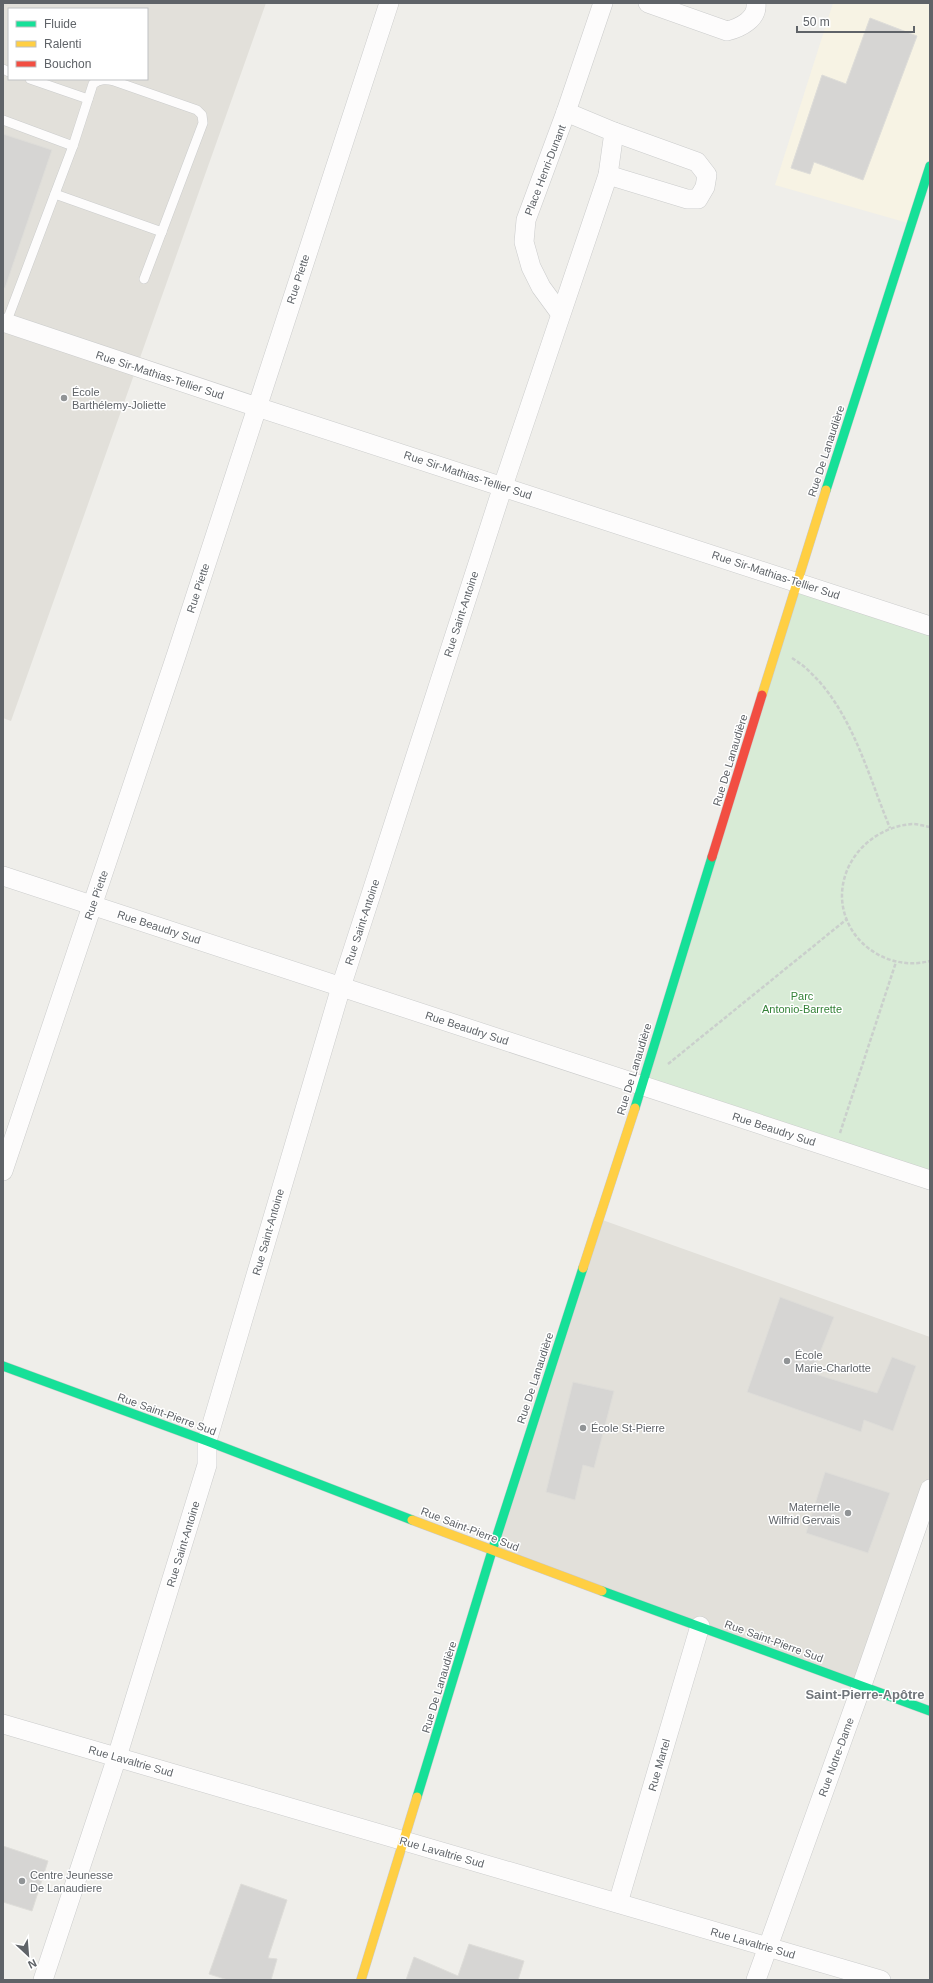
<svg xmlns="http://www.w3.org/2000/svg" width="933" height="1983" font-family="Helvetica,sans-serif">
  <style>
    .commercial { fill: #f7f3e4 }
    .education { fill: #e2e0da; fill-rule: evenodd }
    .green { fill: #d8ebd6 }
    .building { fill: #d6d5d3; stroke: #deddd9 }
    .lines { fill: none; stroke-linecap: round; stroke-linejoin: round }
    .lane-casing { stroke: #cbcccc; stroke-width: 10 }
    .street-casing { stroke: #cbcccc; stroke-width: 20 }
    .fast-casing { stroke: #cacacb; stroke-width: 10 }
    .slow-casing { stroke: #cacacb; stroke-width: 10 }
    .jam-casing { stroke: #cacacb; stroke-width: 10 }
    .path { stroke: #cacfcc; stroke-width: 2.5; stroke-dasharray: 4 2; stroke-linecap: butt }
    .lane { stroke: #fdfcfc; stroke-width: 9 }
    .street { stroke: #fdfcfc; stroke-width: 19 }
    .fast { stroke: #16e098; stroke-width: 9 }
    .slow { stroke: #ffcf43; stroke-width: 9 }
    .jam { stroke: #f24e42; stroke-width: 9 }
    .poi-dot { fill: #919496; stroke: #fff; stroke-width: 1.5 }
    .labels { text-anchor: middle; stroke-width: 3; stroke-linejoin: round; paint-order: stroke }
    .street-label { font-size: 11px; fill: #5f6368; stroke: #fff }
    .poi-label { font-size: 11px; fill: #5f6368; stroke: #fff; text-anchor: start }
    .park-label { font-size: 11px; fill: #348238; stroke: #fff }
    .quarter-label { font-size: 13px; font-weight: bold; fill: #70757a; stroke: #fff }
  </style>
  <rect width="100%" height="100%" fill="#efeeea"/>
  <polygon class="commercial" points="833,3 930,3 930,179 915,225 775,185"/>
  <g class="education">
    <path d="M3,3H266L11,721L3,718ZM9,9H147V79H9Z"/>
    <polygon points="594,1217 930,1337 930,1491 862,1685 492,1551"/>
  </g>
  <polygon class="green" points="797,582 930,626 930,1180 642,1085"/>
  <g class="building">
    <polygon points="870,18 917,36 863,180 814,162 810,174 791,168 822,75 846,84"/>
    <polygon points="3,134 52,150 5,288 3,288"/>
    <polygon points="780,1297 834,1317 812,1373 877,1393 892,1357 916,1366 893,1431 864,1420 861,1432 747,1392"/>
    <polygon points="573,1382 614,1391 594,1468 583,1465 575,1500 546,1492"/>
    <polygon points="825,1472 890,1493 868,1553 806,1533"/>
    <polygon points="3,1846 48,1861 32,1911 3,1902"/>
    <polygon points="241,1884 287,1900 268,1958 277,1959 271,1980 228,1980 209,1974"/>
    <polygon points="469,1944 524,1961 518,1980 406,1980 414,1957 458,1976"/>
  </g>
  <g class="lines">
    <defs>
      <g id="lane">
        <polyline points="3,69 9,72"/>
        <polyline points="30,79 88,99"/>
        <polyline points="3,120 73,146 5,326"/>
        <path d="M73,146L93,84C100,79 106,79 114,81L197,110L202,115L203,123L144,279"/>
        <polyline points="55,194 162,232"/>
      </g>
      <g id="street">
        <path d="M648,3L727,31C740,28 758,19 756,3"/>
        <polyline points="608,175 687,199 698,199 705,187 707,175 697,162 614,132"/>
        <polyline points="560,313 541,287 531,267 524,242 526,220 566,112 603,3"/>
        <polyline points="6,323 257,407 930,626"/>
        <polyline points="3,876 930,1180"/>
        <polyline points="3,1171 177,653 389,3"/>
        <polyline points="3,1724 881,1980"/>
        <polyline points="618,1903 700,1626"/>
        <polyline points="43,1980 117,1757 207,1465 207,1441 341,987 503,486 608,175 614,132 566,112"/>
        <polyline points="756,1980 862,1685 930,1489"/>
      </g>
      <g id="fast">
        <polyline points="826,490 930,166"/>
        <polyline points="635,1108 712,857"/>
        <polyline points="3,1366 207,1441 412,1520"/>
        <polyline points="602,1591 930,1711"/>
        <polyline points="417,1797 492,1551 583,1268"/>
      </g>
      <g id="slow">
        <polyline points="762,695 826,490"/>
        <polyline points="583,1268 635,1108"/>
        <polyline points="412,1520 602,1591"/>
        <polyline points="361,1980 417,1797"/>
      </g>
      <polyline id="jam" points="712,857 762,695"/>
    </defs>
    <use href="#lane" class="lane-casing"/>
    <use href="#street" class="street-casing"/>
    <use href="#fast" class="fast-casing"/>
    <use href="#slow" class="slow-casing"/>
    <use href="#jam" class="jam-casing"/>
    <g class="path">
      <path d="M792,658C798,662 804,666 809,671C852,711 868,775 890,828"/>
      <path d="M930,827C924,826 918,824 912,824C874,827 841,858 842,898C844,942 888,972 930,961"/>
      <polyline points="668,1064 847,919"/>
      <polyline points="840,1133 896,962"/>
    </g>
    <use href="#lane" class="lane"/>
    <use href="#street" class="street"/>
    <use href="#fast" class="fast"/>
    <use href="#slow" class="slow"/>
    <use href="#jam" class="jam"/>
  </g>
  <g class="poi-dot">
    <circle cx="64" cy="398" r="4"/>
    <circle cx="787" cy="1361" r="4"/>
    <circle cx="583" cy="1428" r="4"/>
    <circle cx="848" cy="1513" r="4"/>
    <circle cx="22" cy="1881" r="4"/>
  </g>
  <g class="labels">
    <g class="street-label">
      <text transform="translate(545 170) rotate(-69)" y="4">Place Henri-Dunant</text>
      <text transform="translate(298 279) rotate(-72)" y="4">Rue Piette</text>
      <text transform="translate(160 375) rotate(18)" y="4">Rue Sir-Mathias-Tellier Sud</text>
      <text transform="translate(826 451) rotate(-72)" y="4">Rue De Lanaudière</text>
      <text transform="translate(468 475) rotate(18)" y="4">Rue Sir-Mathias-Tellier Sud</text>
      <text transform="translate(776 575) rotate(18)" y="4">Rue Sir-Mathias-Tellier Sud</text>
      <text transform="translate(198 588) rotate(-72)" y="4">Rue Piette</text>
      <text transform="translate(461 614) rotate(-72)" y="4">Rue Saint-Antoine</text>
      <text transform="translate(730 760) rotate(-73)" y="4">Rue De Lanaudière</text>
      <text transform="translate(96 895) rotate(-71)" y="4">Rue Piette</text>
      <text transform="translate(362 922) rotate(-72)" y="4">Rue Saint-Antoine</text>
      <text transform="translate(159 927) rotate(18)" y="4">Rue Beaudry Sud</text>
      <text transform="translate(467 1028) rotate(18)" y="4">Rue Beaudry Sud</text>
      <text transform="translate(634 1069) rotate(-73)" y="4">Rue De Lanaudière</text>
      <text transform="translate(774 1129) rotate(18)" y="4">Rue Beaudry Sud</text>
      <text transform="translate(268 1232) rotate(-74)" y="4">Rue Saint-Antoine</text>
      <text transform="translate(535 1378) rotate(-72)" y="4">Rue De Lanaudière</text>
      <text transform="translate(167 1414) rotate(20)" y="4">Rue Saint-Pierre Sud</text>
      <text transform="translate(470 1529) rotate(21)" y="4">Rue Saint-Pierre Sud</text>
      <text transform="translate(183 1544) rotate(-73)" y="4">Rue Saint-Antoine</text>
      <text transform="translate(774 1641) rotate(20)" y="4">Rue Saint-Pierre Sud</text>
      <text transform="translate(439 1687) rotate(-73)" y="4">Rue De Lanaudière</text>
      <text transform="translate(836 1757) rotate(-70)" y="4">Rue Notre-Dame</text>
      <text transform="translate(131 1761) rotate(16)" y="4">Rue Lavaltrie Sud</text>
      <text transform="translate(659 1765) rotate(-74)" y="4">Rue Martel</text>
      <text transform="translate(442 1852) rotate(16)" y="4">Rue Lavaltrie Sud</text>
      <text transform="translate(753 1943) rotate(16)" y="4">Rue Lavaltrie Sud</text>
    </g>
    <g class="poi-label">
      <text x="72" y="396">École<tspan x="72" dy="13">Barthélemy-Joliette</tspan></text>
      <text x="795" y="1359">École<tspan x="795" dy="13">Marie-Charlotte</tspan></text>
      <text x="591" y="1432">École St-Pierre</text>
      <text x="840" y="1511" text-anchor="end">Maternelle<tspan x="840" dy="13">Wilfrid Gervais</tspan></text>
      <text x="30" y="1879">Centre Jeunesse<tspan x="30" dy="13">De Lanaudiere</tspan></text>
    </g>
    <g class="park-label">
      <text x="802" y="1000">Parc<tspan x="802" dy="13">Antonio-Barrette</tspan></text>
    </g>
    <g class="quarter-label">
      <text x="865" y="1699">Saint-Pierre-Apôtre</text>
    </g>
  </g>
  <rect width="933" height="1983" fill="none" stroke="#5f6368" stroke-width="8"/>
  <rect x="8" y="8" width="140" height="72" fill="#ffffff" stroke="#bfc1c3"/>
  <rect x="16" y="21" width="20" height="6" fill="#16e098" stroke="#bfc1c3"/>
  <text x="44" y="28" font-size="12" fill="#5f6368">Fluide</text>
  <rect x="16" y="41" width="20" height="6" fill="#ffcf43" stroke="#bfc1c3"/>
  <text x="44" y="48" font-size="12" fill="#5f6368">Ralenti</text>
  <rect x="16" y="61" width="20" height="6" fill="#f24e42" stroke="#bfc1c3"/>
  <text x="44" y="68" font-size="12" fill="#5f6368">Bouchon</text>
  <g transform="translate(28 1955) rotate(154)" stroke="#ffffff" stroke-width="3" paint-order="stroke">
  <path d="M0-3L7 15L0 10L-7 15Z" fill="#5f6368"/>
  <text y="-6" font-size="11" font-weight="bold" text-anchor="middle" fill="#5f6368">N</text>
  </g>
  <path d="M797 26v6h117v-6" fill="none" stroke="#5f6368" stroke-width="2"/>
  <text x="803" y="26" font-size="12" fill="#5f6368" stroke="#ffffff" stroke-width="3" paint-order="stroke">50 m</text>
</svg>
